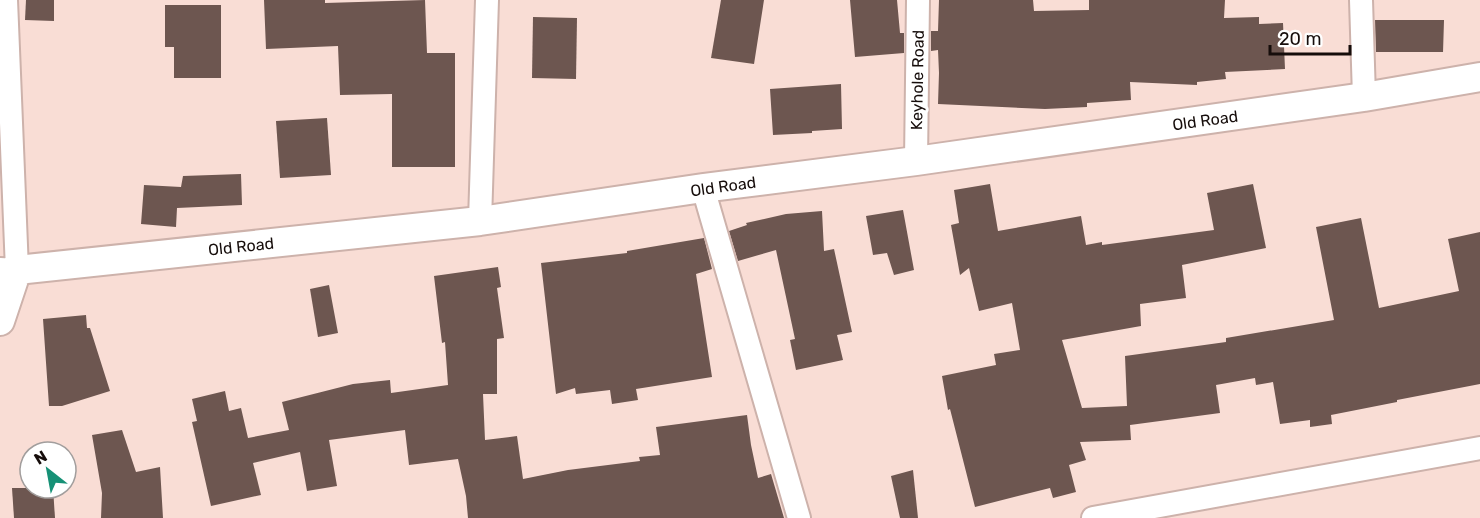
<svg xmlns="http://www.w3.org/2000/svg" width="1480" height="518" font-family="Rubik,sans-serif">
  <style>
    .building { fill: #6d5650 }
    .lines { fill: none; stroke-linecap: round; stroke-linejoin: round }
    .minor-casing { stroke: #cdb2ab; stroke-width: 26 }
    .tertiary-casing { stroke: #cdb2ab; stroke-width: 32 }
    .minor { stroke: #fff; stroke-width: 22 }
    .tertiary { stroke: #fff; stroke-width: 28 }
    .labels { text-anchor: middle; stroke-width: 6; stroke-linejoin: round; paint-order: stroke }
    .street-label { font-size: 16px; fill: #160d0b; stroke: #fff }
  </style>
  <rect width="100%" height="100%" fill="#f9ddd5"/>
  <g class="building">
    <polygon points="26,0 54,0 54,21 25,20"/>
    <polygon points="264,0 325,0 325,3 425,0 427,53 455,53 455,167 392,167 392,94 340,95 338,46 266,49"/>
    <polygon points="721,0 764,0 754,64 711,58"/>
    <polygon points="850,0 897,0 900,33 904,33 904,53 855,57"/>
    <polygon points="939,0 1033,0 1034,11 1089,10 1089,0 1225,0 1224,18 1259,17 1259,24 1283,23 1285,69 1225,72 1226,79 1197,82 1197,85 1130,82 1131,100 1087,103 1087,107 1045,109 938,104 939,73 938,50 931,51 931,31 938,31"/>
    <polygon points="165,5 221,5 221,78 174,78 174,47 165,47"/>
    <polygon points="533,17 577,18 576,79 532,78"/>
    <polygon points="1375,20 1444,20 1443,52 1376,52"/>
    <polygon points="841,84 842,129 812,131 812,133 773,135 770,89"/>
    <polygon points="327,118 331,175 280,178 276,121"/>
    <polygon points="241,174 242,205 177,208 176,227 141,224 144,185 181,187 183,176"/>
    <polygon points="990,184 998,231 1081,216 1086,245 1102,242 1102,245 1214,230 1207,193 1253,184 1266,248 1182,265 1186,298 1140,304 1141,326 1062,340 1082,408 1127,406 1125,356 1226,342 1226,338 1334,320 1316,227 1361,218 1379,308 1459,291 1448,239 1480,232 1480,384 1397,400 1397,402 1331,415 1332,424 1310,427 1310,420 1280,424 1273,382 1256,385 1255,378 1216,385 1220,413 1130,425 1131,440 1080,442 1086,460 1069,465 1076,492 1053,498 1050,488 975,507 950,409 948,410 942,376 996,365 994,354 1020,350 1012,303 979,311 969,268 960,275 951,225 959,223 954,190"/>
    <polygon points="903,210 914,270 894,275 887,253 873,255 866,216"/>
    <polygon points="822,211 824,251 834,249 852,332 837,335 843,360 796,370 790,340 795,339 776,250 738,261 729,231 747,225 746,223 786,214"/>
    <polygon points="704,238 712,269 696,274 712,377 636,389 638,400 612,404 610,390 576,394 575,388 556,394 541,263 627,253 627,251"/>
    <polygon points="498,267 501,287 497,288 504,338 497,339 497,394 483,394 485,440 517,436 523,479 568,470 640,461 639,457 660,455 656,427 747,415 751,445 758,478 771,474 784,518 468,518 466,496 458,459 409,465 405,430 329,440 337,486 307,491 300,452 253,463 261,495 211,506 192,422 197,421 192,399 225,391 229,411 241,408 248,438 289,430 282,402 353,384 390,380 391,393 448,385 445,342 442,343 434,276"/>
    <polygon points="329,285 338,333 318,337 310,289"/>
    <polygon points="86,315 87,328 90,328 110,391 62,406 49,406 43,319"/>
    <polygon points="122,430 136,472 160,467 163,518 101,518 102,493 92,435"/>
    <polygon points="913,470 918,518 900,518 891,476"/>
    <polygon points="12,488 53,488 55,518 14,518"/>
  </g>
  <g class="lines">
    <defs>
      <g id="minor">
        <polyline points="1361,0 1364,97"/>
        <polyline points="916,161 918,0"/>
        <polyline points="703,188 799,518"/>
        <polyline points="480,221 487,0"/>
        <polyline points="0,269 17,270 6,0"/>
        <polyline points="1093,518 1480,448"/>
      </g>
      <polyline id="tertiary" points="0,321 17,270 480,221 703,188 916,161 1364,97 1480,77"/>
    </defs>
    <use href="#minor" class="minor-casing"/>
    <use href="#tertiary" class="tertiary-casing"/>
    <use href="#minor" class="minor"/>
    <use href="#tertiary" class="tertiary"/>
  </g>
  <g class="labels">
    <g class="street-label">
      <text transform="translate(917 80) rotate(-89)" y="6">Keyhole Road</text>
      <text transform="translate(1205 120) rotate(-8)" y="6">Old Road</text>
      <text transform="translate(723 186) rotate(-8)" y="6">Old Road</text>
      <text transform="translate(241 246) rotate(-6)" y="6">Old Road</text>
    </g>
  </g>
  <g transform="translate(48 470) rotate(329)"><circle r="28" fill="#ffffff" stroke="#a29e9d" stroke-width="1.5"/>
  <path d="M0-4.5L10 22L0 15L-10 22Z" fill="#169176"/>
  <text y="-9" font-size="16" font-weight="bold" text-anchor="middle" fill="#160d0b">N</text>
  </g>
  <path d="M1270 45v9h80v-9" fill="none" stroke="#160d0b" stroke-width="3"/>
  <text x="1279" y="45" font-size="18" fill="#160d0b" stroke="#ffffff" stroke-width="4.5" paint-order="stroke">20 m</text>
</svg>
